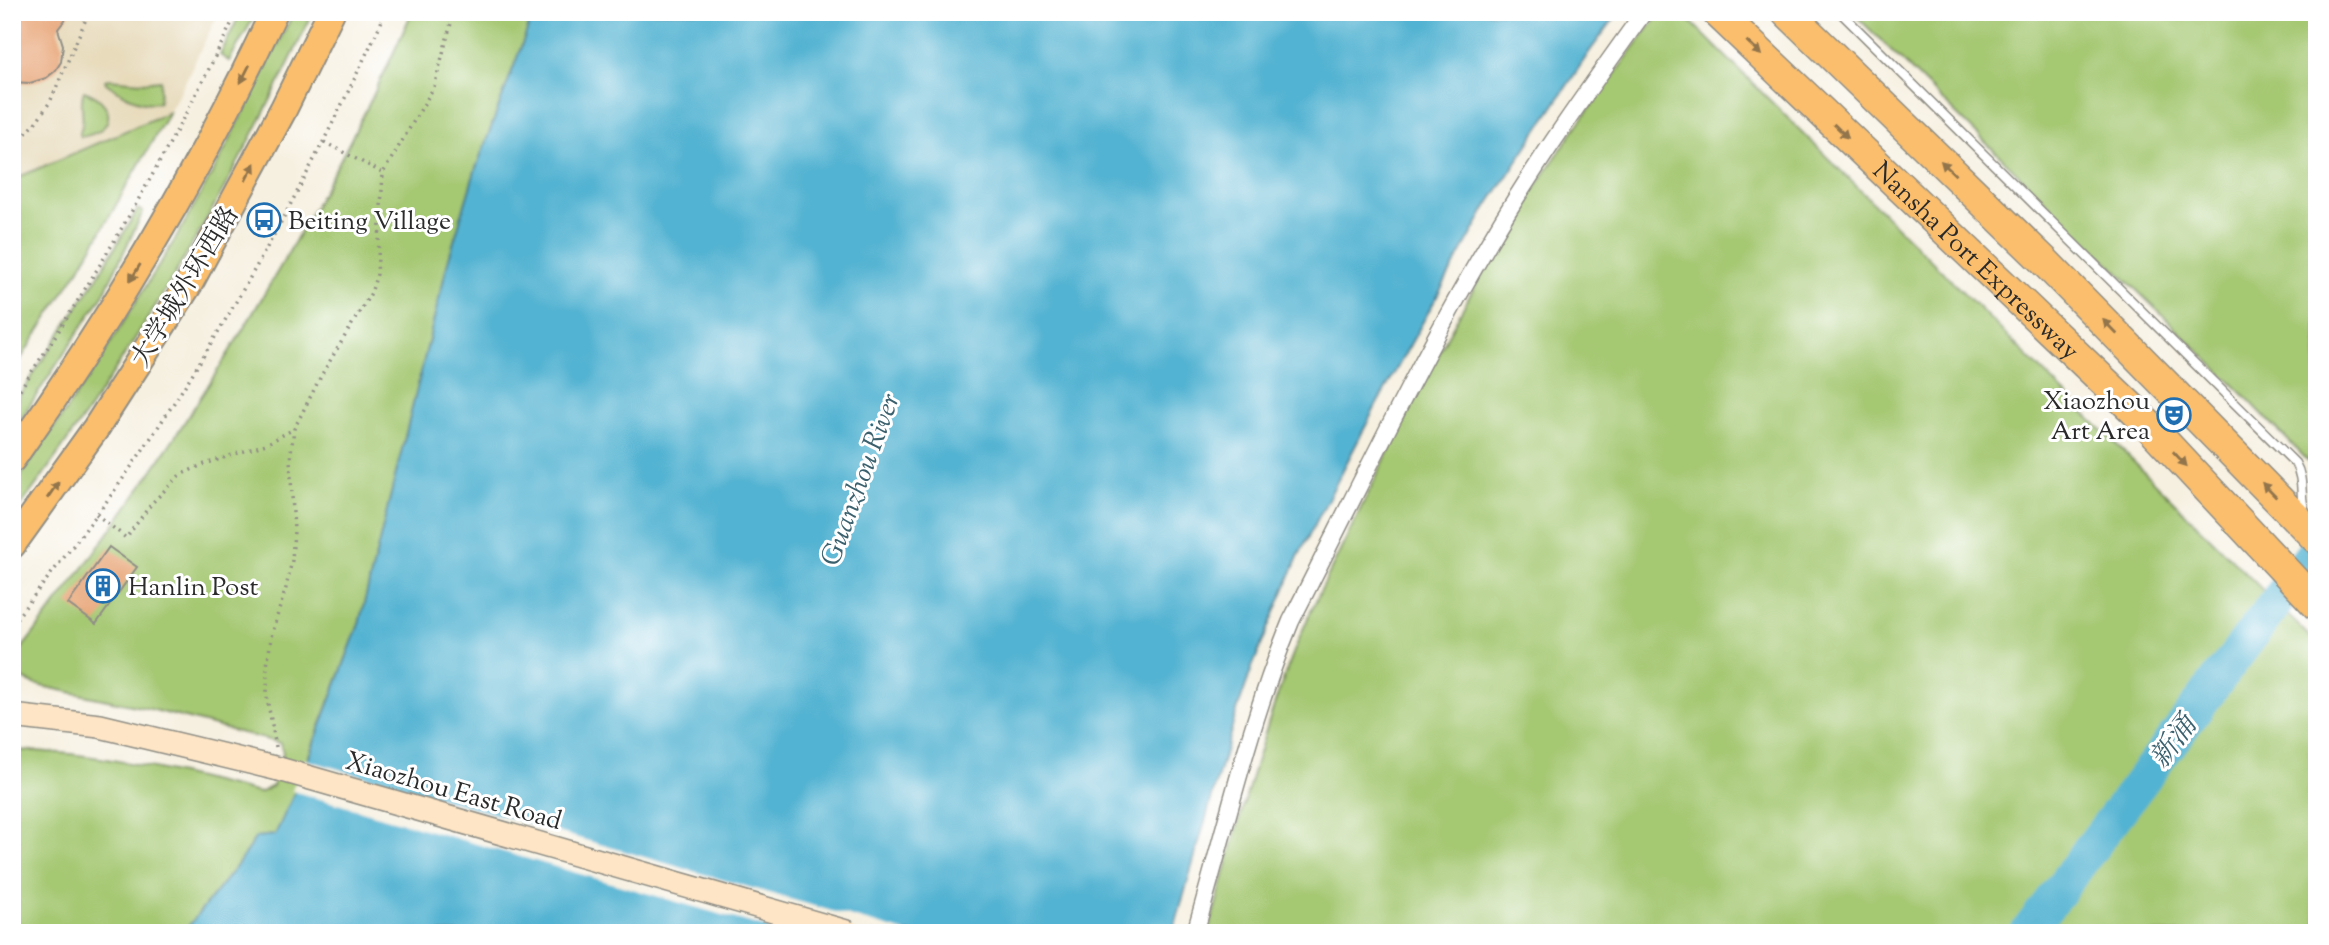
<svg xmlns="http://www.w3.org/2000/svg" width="2329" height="945" font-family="'Sorts Mill Goudy','Noto Serif SC',serif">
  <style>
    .built { fill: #e7daba }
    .green { fill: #a5c872; stroke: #687a4e; stroke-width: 2 }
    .water { fill: #53b3d2; stroke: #3f6f7e; stroke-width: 2 }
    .pier { fill: #f6f0e0 }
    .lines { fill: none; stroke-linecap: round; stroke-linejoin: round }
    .river { stroke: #53b3d2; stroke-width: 35 }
    .building { fill: #e8a678 }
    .lane-casing { stroke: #908e86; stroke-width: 11 }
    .street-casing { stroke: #908e86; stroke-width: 19 }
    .secondary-casing { stroke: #908e86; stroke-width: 26 }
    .primary-casing { stroke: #908e86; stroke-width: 30 }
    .highway-casing { stroke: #908e86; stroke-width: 33 }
    .path { stroke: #908e86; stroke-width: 3.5; stroke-dasharray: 2 5; stroke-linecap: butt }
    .lane { stroke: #fff; stroke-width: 8 }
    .street { stroke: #fff; stroke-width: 16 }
    .secondary { stroke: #fde5c5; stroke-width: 23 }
    .primary { stroke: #fabe6d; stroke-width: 26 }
    .highway { stroke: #fabe6d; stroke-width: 30 }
    .secondary-bridge-casing { stroke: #908e86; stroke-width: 26; stroke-linecap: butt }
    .path-bridge { stroke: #908e86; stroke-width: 3.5; stroke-dasharray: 2 5; stroke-linecap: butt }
    .secondary-bridge { stroke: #fde5c5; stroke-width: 23 }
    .oneway { fill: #92744c }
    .labels { text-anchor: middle; stroke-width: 6; stroke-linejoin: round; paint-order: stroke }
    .poi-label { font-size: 26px; fill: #2b2b2b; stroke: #fff; text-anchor: start }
    .street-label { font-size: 26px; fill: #2b2b2b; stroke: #fff }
    .water-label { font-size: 28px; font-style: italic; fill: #3b616e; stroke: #fff }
  </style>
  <rect width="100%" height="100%" fill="#fff"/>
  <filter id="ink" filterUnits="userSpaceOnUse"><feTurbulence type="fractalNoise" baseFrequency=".0143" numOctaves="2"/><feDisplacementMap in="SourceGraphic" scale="14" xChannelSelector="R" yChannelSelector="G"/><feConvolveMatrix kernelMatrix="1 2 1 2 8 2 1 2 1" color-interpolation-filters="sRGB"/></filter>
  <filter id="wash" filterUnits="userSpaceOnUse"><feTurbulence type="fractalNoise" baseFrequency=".00686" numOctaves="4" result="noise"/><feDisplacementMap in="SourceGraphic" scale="28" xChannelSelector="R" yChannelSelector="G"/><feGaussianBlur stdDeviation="1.57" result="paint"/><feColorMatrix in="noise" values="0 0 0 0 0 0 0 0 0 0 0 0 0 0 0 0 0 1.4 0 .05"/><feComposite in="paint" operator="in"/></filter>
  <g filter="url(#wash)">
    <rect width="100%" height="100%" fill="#f6f0e0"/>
    <polygon class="built" points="12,12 219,12 181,90 126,189 66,290 12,372"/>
    <g class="green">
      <polygon points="241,12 257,12 229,61 220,55"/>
      <path d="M294,12H313C231,190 129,360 12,518V489L93,371L176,238L217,165Z"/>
      <path d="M412,12H534L475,171L449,258L359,624L288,810L275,835L256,837L236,867L183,933H12V750C100,752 174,772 259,793L273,786L283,753L280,743L150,709L41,686C28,682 12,678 12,661C114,533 204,399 286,257C332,178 375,97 412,12Z"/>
      <path d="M1661,12H1681L2317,644V933H1208C1241,818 1268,698 1321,590C1373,484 1423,377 1482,274C1535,182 1597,96 1661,12Z"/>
      <polygon points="1852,12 2317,12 2317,470 2240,391"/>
      <path d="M108,79L143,82L161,80L159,102C140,106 121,93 106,83L105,80Z"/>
      <path d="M84,91C116,102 118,132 80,137L79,134C87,119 78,104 84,91Z"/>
      <polygon points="169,112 83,263 16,366 12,359 12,180"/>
      <polygon points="138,209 143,212 103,295 12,432 12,407 98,276"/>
    </g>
    <polygon class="water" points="534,12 1619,12 1590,51 1488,205 1376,406 1298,557 1253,665 1235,717 1173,933 183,933 236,867 256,837 275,835 300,781 359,624 449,258 475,171"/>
    <polygon class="pier" points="304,759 908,933 785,933 292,791"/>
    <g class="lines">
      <polyline class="river" points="2027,933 2317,548"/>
    </g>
    <g id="blocks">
      <g class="building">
        <polygon points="12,12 71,12 58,29 63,45 61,62 55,71 46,78 30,83 12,82"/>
        <polygon points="109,547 137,567 96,624 68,604"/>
      </g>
    </g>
  </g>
  <g filter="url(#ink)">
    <use href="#blocks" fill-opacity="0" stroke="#908e86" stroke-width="2"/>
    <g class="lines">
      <defs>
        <path id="lane" d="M1840,12L2295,463C2306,482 2298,500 2306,513"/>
        <path id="street" d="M1195,933C1225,830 1250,720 1291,621C1356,494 1417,364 1490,241C1537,161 1590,87 1644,12"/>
        <polyline id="secondary" points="12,716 100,726 279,769"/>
        <g id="primary">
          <path d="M12,459C112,318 201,169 274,12"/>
          <polyline points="12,545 96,428 189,284 283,110 331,12"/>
        </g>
        <g id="highway">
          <path id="s1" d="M1717,12L2136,412L2317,605"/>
          <polyline points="1787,12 2043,260 2317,539"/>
        </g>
      </defs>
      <use href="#lane" class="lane-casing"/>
      <use href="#street" class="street-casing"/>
      <use href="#secondary" class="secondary-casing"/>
      <use href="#primary" class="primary-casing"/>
      <use href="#highway" class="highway-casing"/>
      <g class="path">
        <polyline points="324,142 383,173"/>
        <polyline points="12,149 33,126 50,102 89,12"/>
        <path d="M12,401C97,277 172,147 237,12"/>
        <polyline points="96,514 126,538 152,503 180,475 202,465 266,444 294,429"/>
        <path d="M12,624C52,572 94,521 131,467C230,324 313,170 386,12"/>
        <polyline points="276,747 267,698 267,666 272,632 286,588 292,560 294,531 290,460 294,429 322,374 371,293 377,274 383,173 434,87 454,12"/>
      </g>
      <use href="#lane" class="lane"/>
      <use href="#street" class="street"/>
      <use href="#secondary" class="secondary"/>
      <use href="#primary" class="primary"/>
      <use href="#highway" class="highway"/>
      <defs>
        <polyline id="secondary-bridge" points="279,769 850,933"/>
      </defs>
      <use href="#secondary-bridge" class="secondary-bridge-casing"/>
      <polyline class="path-bridge" points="869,925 896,933"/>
      <use href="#secondary-bridge" class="secondary-bridge"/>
    </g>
    <defs><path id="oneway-solid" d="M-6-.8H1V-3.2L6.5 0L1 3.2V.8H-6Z" transform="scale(1.75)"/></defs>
    <g class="oneway">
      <use href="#oneway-solid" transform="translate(1754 48) rotate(44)"/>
      <use href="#oneway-solid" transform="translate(245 74) rotate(117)"/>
      <use href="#oneway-solid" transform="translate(1841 131) rotate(44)"/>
      <use href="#oneway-solid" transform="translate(1948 168) rotate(-136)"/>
      <use href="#oneway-solid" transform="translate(250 172) rotate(-62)"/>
      <use href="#oneway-solid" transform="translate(135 273) rotate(121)"/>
      <use href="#oneway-solid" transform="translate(2110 327) rotate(-134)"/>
      <use href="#oneway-solid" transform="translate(2180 459) rotate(47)"/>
      <use href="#oneway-solid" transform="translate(53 490) rotate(-55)"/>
      <use href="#oneway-solid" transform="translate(2269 490) rotate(-134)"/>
    </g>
  </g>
  <defs>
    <symbol id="bus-ring" viewBox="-11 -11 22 22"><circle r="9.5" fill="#fff" stroke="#1f6fb2" stroke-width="1.5"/><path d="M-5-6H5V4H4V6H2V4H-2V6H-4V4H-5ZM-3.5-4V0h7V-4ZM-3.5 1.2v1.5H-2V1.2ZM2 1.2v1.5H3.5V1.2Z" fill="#1f6fb2"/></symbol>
    <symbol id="theatre-ring" viewBox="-11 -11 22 22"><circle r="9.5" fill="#fff" stroke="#1f6fb2" stroke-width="1.5"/><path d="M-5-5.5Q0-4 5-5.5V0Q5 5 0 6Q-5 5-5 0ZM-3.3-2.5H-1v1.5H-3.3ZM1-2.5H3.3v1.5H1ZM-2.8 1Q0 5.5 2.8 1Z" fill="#1f6fb2"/></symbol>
    <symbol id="building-ring" viewBox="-11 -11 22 22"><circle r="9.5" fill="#fff" stroke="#1f6fb2" stroke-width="1.5"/><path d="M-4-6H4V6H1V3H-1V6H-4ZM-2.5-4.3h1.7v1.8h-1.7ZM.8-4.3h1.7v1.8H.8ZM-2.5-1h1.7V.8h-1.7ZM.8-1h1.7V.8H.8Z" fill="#1f6fb2"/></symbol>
  </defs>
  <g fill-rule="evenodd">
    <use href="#bus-ring" x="245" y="201" width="38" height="38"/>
    <use href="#theatre-ring" x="2155" y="396" width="38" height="38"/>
    <use href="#building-ring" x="84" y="567" width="38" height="38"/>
  </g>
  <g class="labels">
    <g class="poi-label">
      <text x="288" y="229">Beiting Village</text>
      <text x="2150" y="409" text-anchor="end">Xiaozhou<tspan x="2150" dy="30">Art Area</tspan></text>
      <text x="128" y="595">Hanlin Post</text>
    </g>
    <g class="street-label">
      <text dy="9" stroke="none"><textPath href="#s1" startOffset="359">Nansha Port Expressway</textPath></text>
      <text transform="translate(184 286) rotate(-59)" y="9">大学城外环西路</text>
      <text transform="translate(454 790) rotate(16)" y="9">Xiaozhou East Road</text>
    </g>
    <g class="water-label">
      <text transform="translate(859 479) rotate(-70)" y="10">Guanzhou River</text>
      <text transform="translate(2172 741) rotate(-53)" y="10">新涌</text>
    </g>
  </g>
  <rect width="2329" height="945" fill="none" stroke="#fff" stroke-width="42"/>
</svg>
